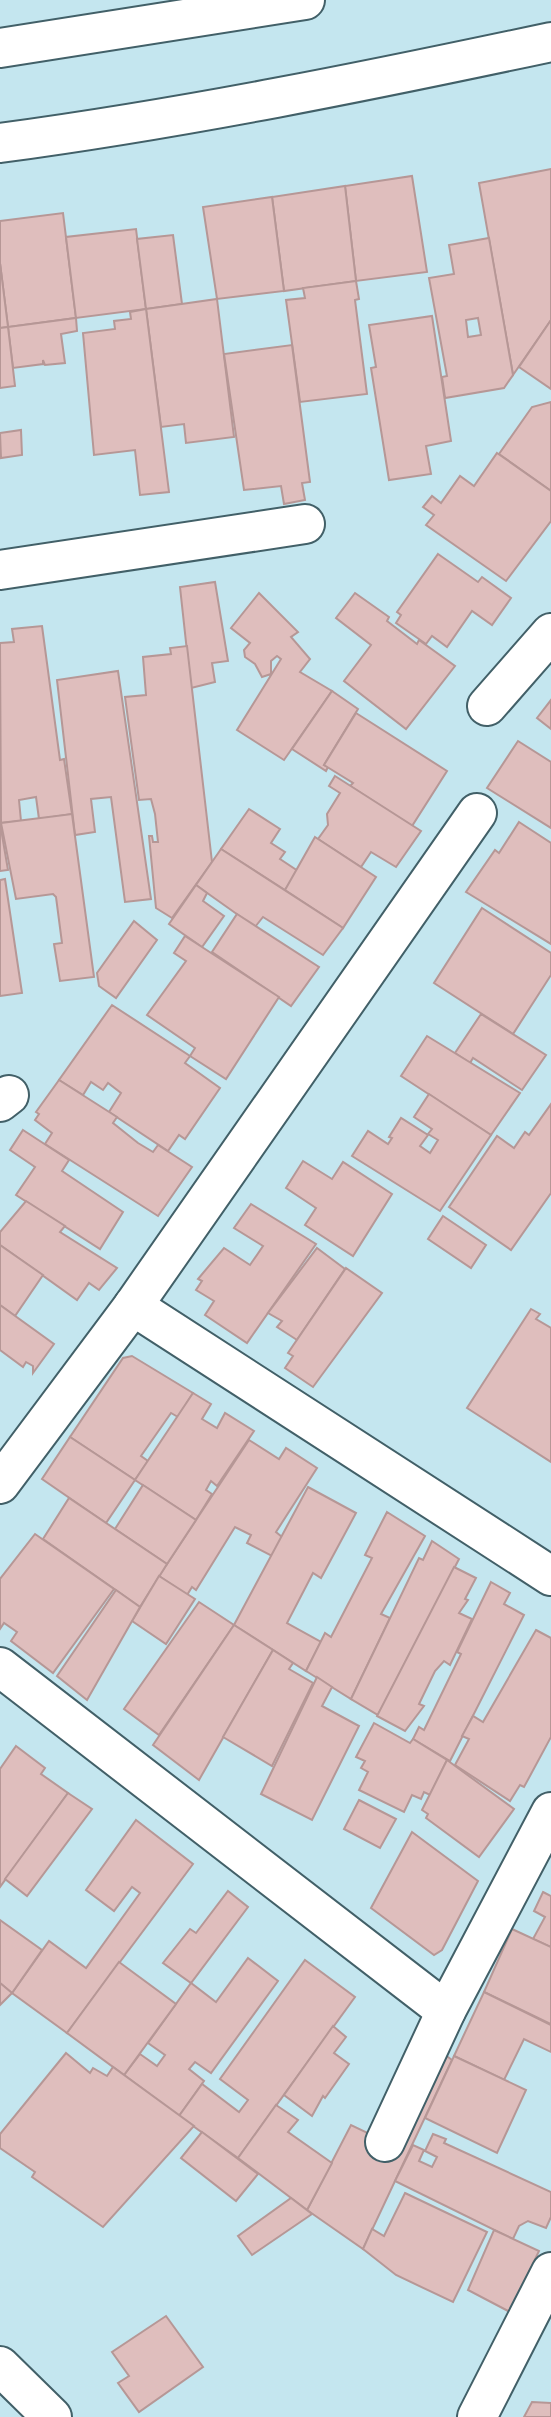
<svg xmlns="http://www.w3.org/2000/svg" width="551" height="2417" font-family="Barlow,sans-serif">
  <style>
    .building { fill: #dfbebd; stroke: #b69796; stroke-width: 2; fill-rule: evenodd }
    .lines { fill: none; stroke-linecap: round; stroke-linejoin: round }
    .minor-casing { stroke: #426068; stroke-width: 42 }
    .secondary-casing { stroke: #426068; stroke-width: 42 }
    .minor { stroke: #fff; stroke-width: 38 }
    .secondary { stroke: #fff; stroke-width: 38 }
  </style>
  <rect width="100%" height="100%" fill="#c4e6ef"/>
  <g class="building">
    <polygon points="551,169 551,320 513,375 479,183"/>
    <polygon points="412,176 427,272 356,281 345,186"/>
    <polygon points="345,186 356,281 284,291 272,197"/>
    <polygon points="272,197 284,291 217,299 203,207"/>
    <polygon points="63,213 76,318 8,327 0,263 0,221"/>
    <polygon points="136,229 146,309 76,318 66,237"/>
    <polygon points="173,235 182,304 146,309 137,239"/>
    <path d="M489,238L513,375L504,388L445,398L442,377L447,376L429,278L454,274L449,245ZM478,318L481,335L468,337L466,320Z"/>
    <polygon points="0,263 8,327 0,328"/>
    <polygon points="356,281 359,299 355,300 367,394 300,402 286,300 305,298 303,288"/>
    <polygon points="217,299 234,437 186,443 184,424 161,427 146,309"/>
    <polygon points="146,309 169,492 140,495 135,450 94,455 83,333 115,329 114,321 131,319 130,312"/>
    <polygon points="432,316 451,441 426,446 431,474 389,480 371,368 376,367 369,325"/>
    <polygon points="76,318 77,331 61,334 65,363 45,365 43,360 43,364 13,368 8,327"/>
    <polygon points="551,320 551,389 519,367"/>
    <polygon points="8,327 15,386 0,388 0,328"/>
    <polygon points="292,345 310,482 302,483 305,500 284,504 281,486 244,490 224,354"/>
    <polygon points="551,402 551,491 499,454 532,407"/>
    <polygon points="21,430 22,455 1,458 0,433"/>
    <polygon points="497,453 551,491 551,521 506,581 426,525 434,515 423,507 432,496 441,503 460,476 474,486"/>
    <polygon points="438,554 478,582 482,577 511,598 492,625 472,611 447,647 432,636 426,644 396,623 401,615 397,612"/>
    <polygon points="215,582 228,661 212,663 215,682 191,688 180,587"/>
    <polygon points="259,593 298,632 291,637 310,659 300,672 332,691 284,760 237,730 281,659 277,656 271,661 271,674 262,677 255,664 245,657 244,650 250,643 231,628"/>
    <polygon points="355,593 389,617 387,621 417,644 419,640 455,666 406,729 344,681 371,645 336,618"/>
    <polygon points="42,626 60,760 64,759 72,814 39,819 36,797 19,800 21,821 1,823 0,643 14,642 12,629"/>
    <polygon points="187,646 212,862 172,918 156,908 149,836 152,836 153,842 158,842 155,814 151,799 139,800 125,697 146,695 143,657 171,654 170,648"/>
    <polygon points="118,671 151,899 125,902 111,797 91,799 95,832 75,835 57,680"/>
    <polygon points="332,691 358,709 324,765 328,767 326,771 292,749"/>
    <polygon points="551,700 551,729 537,718"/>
    <polygon points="356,713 447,771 412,826 350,786 353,783 324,765"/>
    <polygon points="518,741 551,762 551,828 487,788"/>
    <polygon points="335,776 421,831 396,867 371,852 361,867 318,839 328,825 327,814 340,793 329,786"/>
    <polygon points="249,809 280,829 271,843 285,852 280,859 298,871 285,890 221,849"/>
    <polygon points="72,814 94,977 60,981 54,944 62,943 56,897 53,894 16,899 1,823"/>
    <polygon points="519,822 551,843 551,944 466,892 495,850 499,853"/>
    <polygon points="0,823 8,870 0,871"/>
    <polygon points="315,837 376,877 343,928 285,890"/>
    <polygon points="221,849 343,928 323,955 263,917 255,927 196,885"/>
    <polygon points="5,879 22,993 0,996 0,880"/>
    <polygon points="196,885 207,893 203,901 224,916 202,947 169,924"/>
    <polygon points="482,908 551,953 551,975 513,1034 434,983"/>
    <polygon points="237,914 319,967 291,1006 212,952"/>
    <polygon points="134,921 157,940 116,998 99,986 97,973"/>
    <polygon points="185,936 279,997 226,1079 190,1056 195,1048 147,1015 186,961 174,953"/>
    <polygon points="112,1005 190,1056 185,1063 220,1088 185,1139 179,1135 168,1151 109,1112 121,1093 108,1083 103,1090 91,1082 83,1095 59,1080"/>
    <polygon points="481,1014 546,1055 522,1090 473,1058 470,1063 455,1053"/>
    <polygon points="427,1036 520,1093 491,1135 401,1076"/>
    <polygon points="59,1080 117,1117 113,1123 138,1143 153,1152 158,1145 192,1167 158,1216 45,1144 52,1133 35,1120 39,1114 36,1112"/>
    <polygon points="429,1094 491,1135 440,1211 352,1156 368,1131 388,1144 392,1138 389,1137 401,1118 428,1135 420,1146 430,1153 438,1140 428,1134 432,1129 414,1117"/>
    <polygon points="551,1104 551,1193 511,1250 449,1207 497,1136 514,1148 525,1132 529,1135"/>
    <polygon points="23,1130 69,1160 62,1171 123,1212 100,1249 16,1195 35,1167 10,1150"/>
    <polygon points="303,1161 332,1179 343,1162 392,1194 353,1256 305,1225 316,1208 286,1188"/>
    <polygon points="26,1201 65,1226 60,1232 117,1268 99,1290 89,1283 77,1300 0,1245 0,1232"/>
    <polygon points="251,1204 316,1244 247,1343 205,1315 214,1301 196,1290 202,1281 198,1279 224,1248 250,1265 263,1246 234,1228"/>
    <polygon points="443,1216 486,1245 471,1268 428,1239"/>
    <polygon points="0,1245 43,1275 15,1316 0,1305"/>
    <polygon points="317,1248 345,1269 297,1340 277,1327 282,1321 268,1313"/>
    <polygon points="346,1268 382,1293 313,1387 285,1368 293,1356 288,1353"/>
    <polygon points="0,1305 54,1344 33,1373 33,1366 26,1362 23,1367 0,1350"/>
    <polygon points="531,1309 540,1314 536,1319 551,1328 551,1462 467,1408"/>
    <polygon points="132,1356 193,1393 178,1417 171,1413 141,1456 148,1461 135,1480 70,1437 123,1358"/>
    <polygon points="193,1393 211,1404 202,1419 217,1428 225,1413 254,1431 217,1486 211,1481 206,1490 212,1494 196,1520 135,1480"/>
    <polygon points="70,1437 135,1480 106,1523 42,1479"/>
    <polygon points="249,1440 279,1459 286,1448 317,1468 276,1532 282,1537 272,1556 247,1543 251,1535 235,1527 196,1590 192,1587 187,1595 159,1576"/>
    <polygon points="143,1485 196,1520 167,1564 115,1529"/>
    <polygon points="308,1487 356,1513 321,1578 313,1573 287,1623 321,1642 306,1671 234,1625"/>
    <polygon points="69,1498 167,1564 140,1607 43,1539"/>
    <polygon points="387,1512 425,1536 381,1614 390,1618 351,1699 306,1671 325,1633 331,1637 372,1558 365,1555"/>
    <polygon points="35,1534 114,1589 53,1673 11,1641 17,1632 4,1623 0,1629 0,1579"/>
    <polygon points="432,1541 459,1559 378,1715 351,1699 419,1558 423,1560"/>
    <polygon points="454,1567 476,1578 465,1599 468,1600 459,1613 472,1619 450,1665 444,1661 435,1671 419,1704 424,1706 405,1731 377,1716"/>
    <polygon points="159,1576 195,1599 166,1644 132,1621"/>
    <polygon points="491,1582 510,1593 504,1604 524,1615 450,1761 413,1739 419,1727 424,1730 461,1654 457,1652"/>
    <polygon points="116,1590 140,1607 87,1700 57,1676"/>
    <polygon points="199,1602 234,1625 159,1735 124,1709"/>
    <polygon points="234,1625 273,1650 199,1780 153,1745"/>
    <polygon points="536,1630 551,1638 551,1737 524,1787 520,1785 510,1801 455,1765 469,1739 462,1736 473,1716 483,1722"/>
    <polygon points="273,1650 293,1663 289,1669 313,1683 272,1766 223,1737"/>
    <polygon points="317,1677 332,1687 322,1706 359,1726 312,1820 261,1794"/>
    <polygon points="374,1723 410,1743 413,1739 447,1760 430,1795 424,1792 421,1799 412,1795 404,1812 359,1790 368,1772 361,1768 365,1761 356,1757"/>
    <polygon points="16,1746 45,1768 41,1774 68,1793 0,1887 0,1769"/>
    <polygon points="447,1760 514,1809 479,1857 426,1818 428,1814 422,1810"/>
    <polygon points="68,1793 92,1809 27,1896 5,1879"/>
    <polygon points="359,1800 396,1819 380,1848 344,1829"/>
    <polygon points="136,1820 193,1864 67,2033 12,1993 49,1941 86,1968 140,1893 132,1887 114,1911 86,1890"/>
    <polygon points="412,1832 478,1881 442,1950 434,1955 371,1908"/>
    <polygon points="228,1891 248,1907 191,1983 163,1963 190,1929 196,1933"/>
    <polygon points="543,1892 551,1896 551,1947 533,1939 545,1917 534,1911"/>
    <polygon points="0,1920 42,1950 12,1993 0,1983"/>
    <polygon points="512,1929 551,1947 551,2024 484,1992"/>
    <polygon points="248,1958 278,1981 211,2073 195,2062 189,2069 204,2081 179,2116 124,2075 140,2054 157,2066 165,2055 148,2043 191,1983 216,2002"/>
    <polygon points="305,1960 355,1997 238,2158 179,2116 202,2084 239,2112 248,2100 220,2079"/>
    <polygon points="119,1962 176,2004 124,2075 67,2033"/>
    <polygon points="0,1983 12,1993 0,2005"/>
    <polygon points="484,1992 551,2025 551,2052 524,2039 504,2080 454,2056"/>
    <polygon points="333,2026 346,2037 334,2053 349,2064 325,2098 323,2096 312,2116 284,2095"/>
    <polygon points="428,2042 452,2060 363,2249 307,2210 351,2125 380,2139"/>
    <polygon points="66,2053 90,2073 93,2068 107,2076 113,2067 194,2126 103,2227 32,2177 35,2172 0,2148 0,2134"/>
    <polygon points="454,2056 526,2090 497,2153 425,2118"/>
    <polygon points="276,2105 298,2120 288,2132 332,2163 307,2210 238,2158"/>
    <polygon points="202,2132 258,2174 236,2201 181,2158"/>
    <polygon points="433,2134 446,2139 444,2143 551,2192 551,2217 546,2228 528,2221 519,2226 513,2239 395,2181 413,2145 424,2150 419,2161 432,2167 437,2157 425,2151"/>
    <polygon points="405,2193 487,2232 453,2302 396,2275 363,2249 372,2229 384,2236"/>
    <polygon points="291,2198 312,2214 252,2255 238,2236"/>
    <polygon points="494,2230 539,2251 510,2312 468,2290"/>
    <polygon points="166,2316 203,2367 139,2412 118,2383 129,2376 112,2352"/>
    <polygon points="532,2402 551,2403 551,2417 524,2417"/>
  </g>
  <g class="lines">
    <defs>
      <g id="minor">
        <polyline points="0,48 305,0"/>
        <polyline points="0,570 305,524"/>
        <polyline points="487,706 551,633"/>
        <polyline points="0,1102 9,1095"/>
        <polyline points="133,1306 551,1576"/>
        <polyline points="0,1484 133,1306 477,813"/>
        <polyline points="0,1667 446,2011"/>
        <polyline points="385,2142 446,2011 551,1812"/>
        <polyline points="0,2366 52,2417"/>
        <polyline points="477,2417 551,2272"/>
      </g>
      <path id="secondary" d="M0,143C186,118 368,81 551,42"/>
    </defs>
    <use href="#minor" class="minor-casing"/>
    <use href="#secondary" class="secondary-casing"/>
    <use href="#minor" class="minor"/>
    <use href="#secondary" class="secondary"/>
  </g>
</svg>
